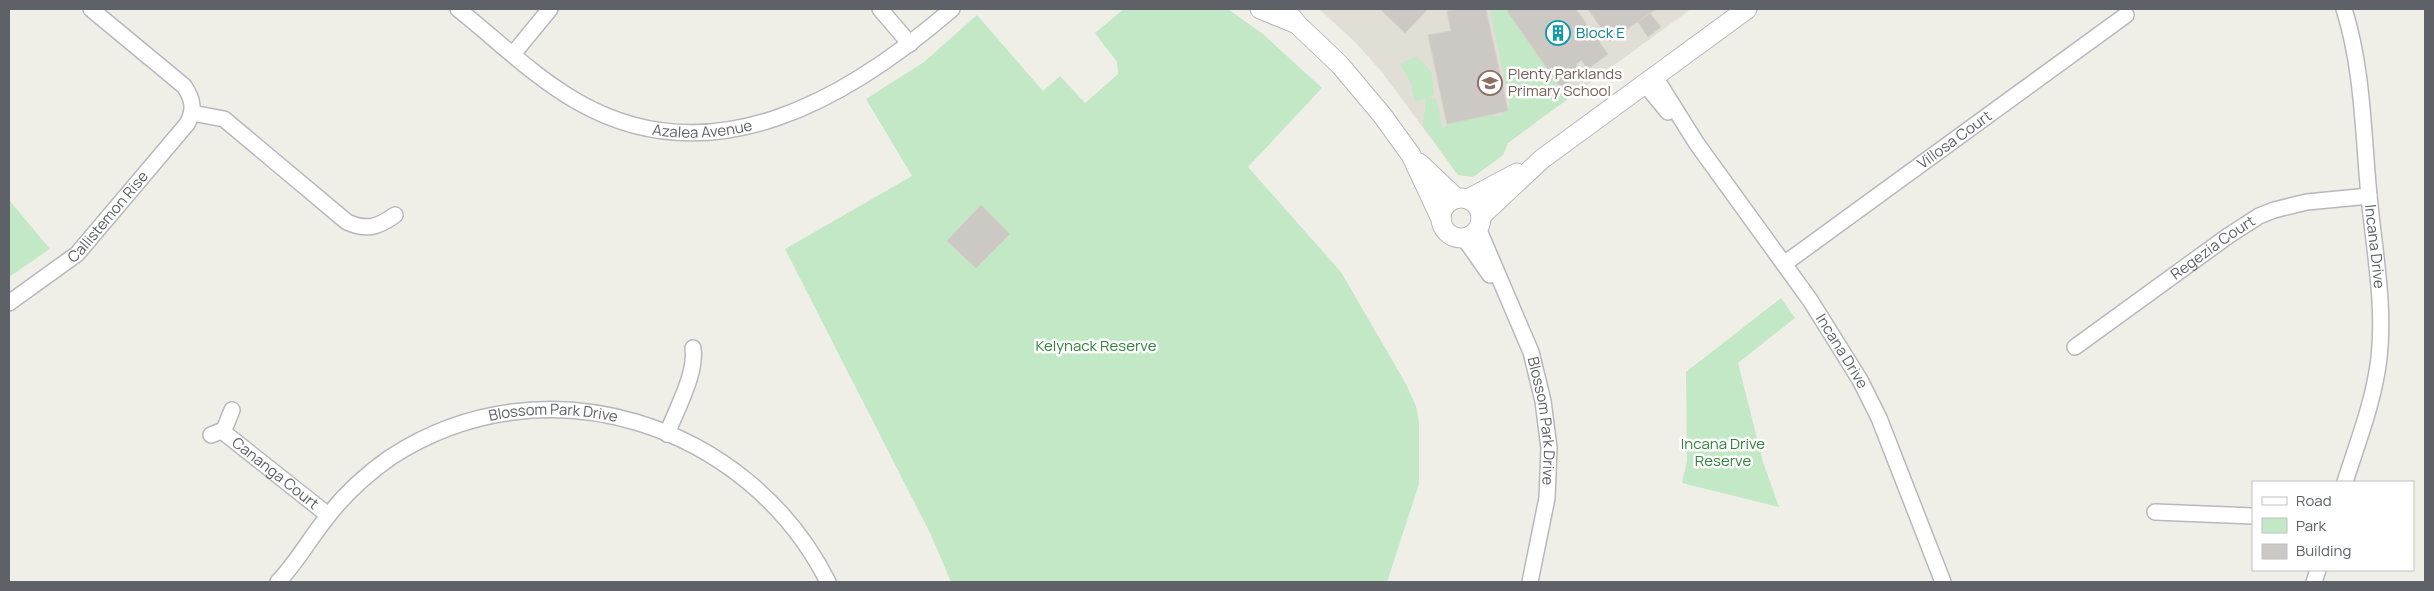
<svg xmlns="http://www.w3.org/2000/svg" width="2434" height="591" font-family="Manrope,sans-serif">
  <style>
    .education { fill: #e0ded5 }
    .green { fill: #c3e8c6 }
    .building { fill: #ccc9c4; stroke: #d5d1c5 }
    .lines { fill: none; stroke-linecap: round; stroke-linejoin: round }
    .minor-casing { stroke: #b7b8bd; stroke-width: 18 }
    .tertiary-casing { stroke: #b7b8bd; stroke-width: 21 }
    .minor { stroke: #fff; stroke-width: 15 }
    .tertiary { stroke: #fff; stroke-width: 19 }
    .labels { text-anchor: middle; stroke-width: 5; stroke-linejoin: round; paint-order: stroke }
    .culture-label { font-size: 15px; fill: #0d838f; stroke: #fff; text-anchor: start }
    .education-label { font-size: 15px; fill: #785e54; stroke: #fff; text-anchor: start }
    .street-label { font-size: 15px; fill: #5e6167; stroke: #fff }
    .park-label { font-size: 15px; fill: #32823b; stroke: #fff }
  </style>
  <rect width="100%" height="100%" fill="#f0efe7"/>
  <polygon class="education" points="1319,9 1691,9 1508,143 1503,155 1473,177 1458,175 1381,71 1355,42"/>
  <g class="green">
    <polygon points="1124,9 1228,9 1263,34 1322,88 1248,167 1341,272 1406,384 1416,406 1419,421 1419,484 1387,582 951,582 931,535 785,249 912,176 866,99 924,62 977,15 1043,91 1060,76 1085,103 1118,74 1117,62 1095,33"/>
    <polygon points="1490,9 1510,9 1507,11 1561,87 1565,85 1571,96 1508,143 1503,155 1473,177 1458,175 1423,126 1426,98 1415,102 1411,84 1400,64 1417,56 1432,73 1434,95 1427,98 1436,99 1443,130 1447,124 1492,114 1494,117 1501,115 1510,105"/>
    <polygon points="9,200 50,249 9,277"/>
    <polygon points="1781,298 1795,318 1738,363 1763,462 1779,507 1682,483 1687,461 1686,372"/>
  </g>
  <g class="building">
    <polygon points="1380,9 1428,9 1405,33"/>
    <polygon points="1459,9 1486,9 1508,111 1447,124 1428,35 1451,31 1447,11"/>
    <polygon points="1510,9 1576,9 1608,54 1588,69 1581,60 1576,64 1582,73 1561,88 1507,11"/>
    <polygon points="1588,9 1656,9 1610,41"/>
    <polygon points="1650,13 1661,27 1648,37 1638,22"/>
    <polygon points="981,205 1010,234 976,268 947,241"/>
  </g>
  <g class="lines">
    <defs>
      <g id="minor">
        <path id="s1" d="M458,9C497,40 534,77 578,102C713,179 849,98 952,9"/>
        <polyline points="880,9 910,44"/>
        <path id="s2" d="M2344,9C2363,69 2363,133 2369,196C2374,249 2385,304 2379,358C2374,401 2358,441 2345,482"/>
        <polyline points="513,54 550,9"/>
        <path id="s3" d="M1655,77L1697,144L1810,300L1860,380L1879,418L1943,582"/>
        <polyline points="1645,84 1668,112"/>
        <path d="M192,113L224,119L347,222C367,231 378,227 395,215"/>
        <path id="s4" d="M1478,228L1531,352L1543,401L1549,448L1547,498L1530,582"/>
        <polyline points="1464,238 1490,275"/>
        <path id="s5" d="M1784,264L2126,15"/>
        <path id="s6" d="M9,303L77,254L187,124C195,110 193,99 184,86L91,9"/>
        <path id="s7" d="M2075,347L2228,236L2259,216L2274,210L2307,202L2369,196"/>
        <path id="s8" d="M222,431L328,515"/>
        <path d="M667,434C676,410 697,373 693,348"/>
        <polyline points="211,435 224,430 232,410"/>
        <polyline points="2155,512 2253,516"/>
        <path id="s9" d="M278,582C297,562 310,538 328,516C345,494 368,473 391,457C544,357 748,423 828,582"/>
        <polyline points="2314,582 2318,570"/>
      </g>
      <g id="tertiary">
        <polyline points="1260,9 1297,24"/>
        <polyline points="1285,9 1298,25 1340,65 1382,115 1411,155 1441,219"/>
        <polyline points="1419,163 1456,198"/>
        <circle cx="1461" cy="218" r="20"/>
        <polyline points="1468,199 1517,173"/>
        <polyline points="1481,216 1542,159 1747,9"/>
      </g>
    </defs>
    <use href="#minor" class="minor-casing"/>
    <use href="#tertiary" class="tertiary-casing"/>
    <use href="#minor" class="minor"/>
    <use href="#tertiary" class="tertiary"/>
  </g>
  <defs>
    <symbol id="building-ring" viewBox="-11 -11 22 22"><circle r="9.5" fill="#fff" stroke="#0f9aa8" stroke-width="1.5"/><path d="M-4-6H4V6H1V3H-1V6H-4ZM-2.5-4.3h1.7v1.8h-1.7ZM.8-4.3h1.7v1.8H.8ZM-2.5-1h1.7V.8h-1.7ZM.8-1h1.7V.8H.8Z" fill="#0f9aa8"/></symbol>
    <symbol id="school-ring" viewBox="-11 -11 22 22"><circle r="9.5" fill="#fff" stroke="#8d6e63" stroke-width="1.5"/><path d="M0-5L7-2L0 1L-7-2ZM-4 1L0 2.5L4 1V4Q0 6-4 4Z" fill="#8d6e63"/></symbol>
  </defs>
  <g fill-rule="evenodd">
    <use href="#building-ring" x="1544" y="19" width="28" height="28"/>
    <use href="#school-ring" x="1476" y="69" width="28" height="28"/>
  </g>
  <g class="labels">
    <g class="culture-label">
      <text x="1576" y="38">Block E</text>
    </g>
    <g class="education-label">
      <text x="1508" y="79">Plenty Parklands<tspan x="1508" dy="17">Primary School</tspan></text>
    </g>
    <g class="street-label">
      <text dy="5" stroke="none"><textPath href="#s1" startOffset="282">Azalea Avenue</textPath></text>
      <text dy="5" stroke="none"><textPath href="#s5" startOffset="211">Villosa Court</textPath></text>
      <text dy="5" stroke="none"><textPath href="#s6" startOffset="132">Callistemon Rise</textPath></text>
      <text dy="5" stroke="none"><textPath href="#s2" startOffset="240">Incana Drive</textPath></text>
      <text dy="5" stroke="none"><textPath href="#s7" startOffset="170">Regezia Court</textPath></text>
      <text dy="5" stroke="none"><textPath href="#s3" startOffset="332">Incana Drive</textPath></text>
      <text dy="5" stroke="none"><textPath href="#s9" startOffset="341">Blossom Park Drive</textPath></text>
      <text dy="5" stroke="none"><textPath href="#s4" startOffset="205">Blossom Park Drive</textPath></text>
      <text dy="5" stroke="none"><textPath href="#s8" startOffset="68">Cananga Court</textPath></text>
    </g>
    <g class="park-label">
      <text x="1096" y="351">Kelynack Reserve</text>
      <text x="1723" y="449">Incana Drive<tspan x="1723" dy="17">Reserve</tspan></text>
    </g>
  </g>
  <rect width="2434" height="591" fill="none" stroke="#5e6167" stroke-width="20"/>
  <rect x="2252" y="481" width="162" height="90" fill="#ffffff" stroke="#bfc0c2"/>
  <rect x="2262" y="497" width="25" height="8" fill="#ffffff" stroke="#bfc0c2"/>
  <text x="2296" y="506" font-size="15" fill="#5e6167">Road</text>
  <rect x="2262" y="518" width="25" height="15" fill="#c3e8c6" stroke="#bfc0c2"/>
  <text x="2296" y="531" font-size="15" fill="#5e6167">Park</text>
  <rect x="2262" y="544" width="25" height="15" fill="#ccc9c4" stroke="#bfc0c2"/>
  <text x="2296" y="556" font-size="15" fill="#5e6167">Building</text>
</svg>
